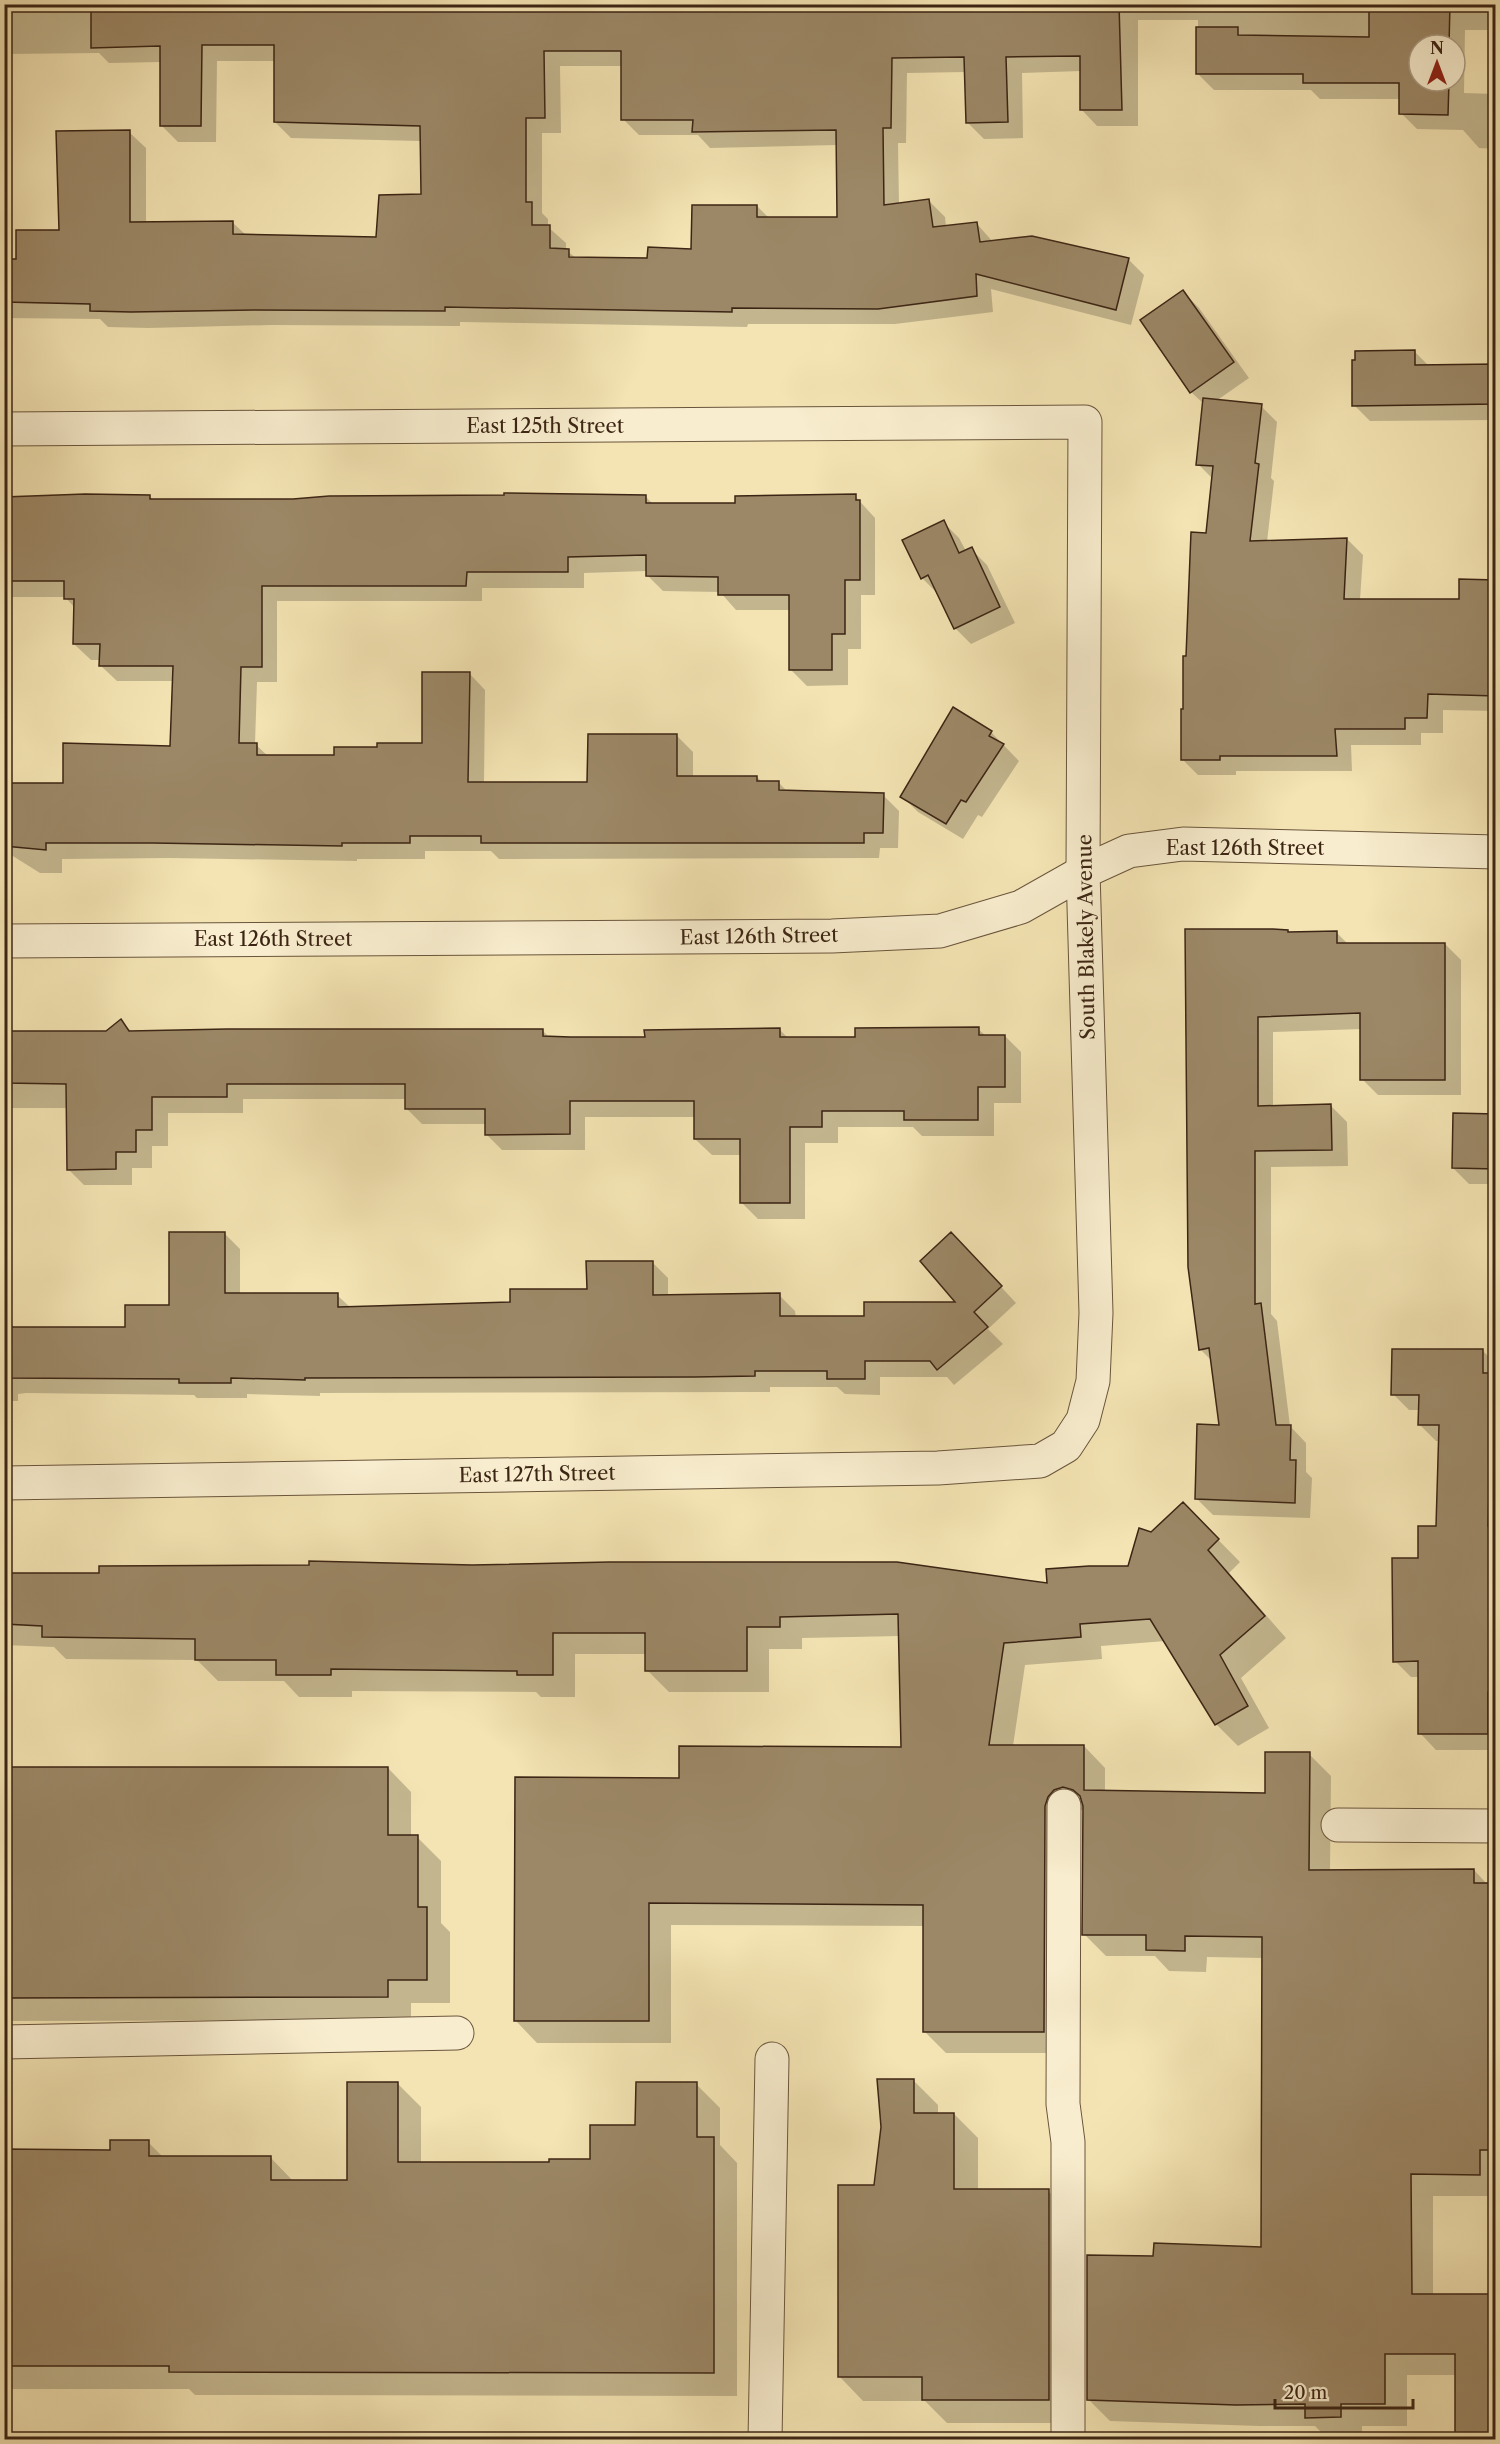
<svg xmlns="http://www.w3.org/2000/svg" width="1500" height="2444" font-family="'Libre Caslon Text',serif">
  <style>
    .shadow { fill: #0003; fill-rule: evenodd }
    .building { fill: #9c8867; stroke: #3c2514; stroke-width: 1.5; fill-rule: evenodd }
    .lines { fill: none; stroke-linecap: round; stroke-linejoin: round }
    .minor-casing { stroke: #6a553c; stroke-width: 35 }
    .minor { stroke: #f8edce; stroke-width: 33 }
    .labels { text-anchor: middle; stroke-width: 5; stroke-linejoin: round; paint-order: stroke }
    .street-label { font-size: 20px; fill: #3c2514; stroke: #f8edce }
  </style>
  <rect width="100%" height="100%" fill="#f4e4b3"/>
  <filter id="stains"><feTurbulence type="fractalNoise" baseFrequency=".00333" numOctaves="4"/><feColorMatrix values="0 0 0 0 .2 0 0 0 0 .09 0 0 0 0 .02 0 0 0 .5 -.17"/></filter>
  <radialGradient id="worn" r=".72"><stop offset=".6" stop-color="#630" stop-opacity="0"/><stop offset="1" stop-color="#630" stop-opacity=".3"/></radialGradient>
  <g class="shadow">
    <path d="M4,4H1496V30H1465L1464,93L1496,94V149L1479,148L1463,130L1417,129L1401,113V99H1320L1311,90H1214L1198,74V20H1138V126H1097L1081,109V71L1022,73L1023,138L984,139L967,122L966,72L907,73L906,143H898L899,205L929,201L945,217L946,227L977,224L993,242L1128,259L1144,275L1131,325L991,289L993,312L895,324H748L747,327L460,322V326L271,325L148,328L108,327L100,319L4,318V260H18L61,231L129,132L146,148V223L232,222L246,235L378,238L422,196L421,141L291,138L275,122V61H217L216,142H178L161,125V62L109,63L99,53L4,54ZM1419,45H1455V81H1419ZM560,66H623V119L639,135H698L710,148L837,145L838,218H769L757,206L692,250L649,259H577L566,250V243L548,227V219L542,213V133H561Z"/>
    <polygon points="1183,292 1199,308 1249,378 1216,401 1261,406 1277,422 1271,478 1274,481 1267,542 1347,539 1363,555 1360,600 1460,600 1496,581 1496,711 1443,710 1443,733 1421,733 1421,745 1351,745 1352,771 1236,771 1236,775 1198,775 1182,759 1188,657 1207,535 1213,479 1198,464 1204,404 1191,392"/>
    <polygon points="1415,352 1429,366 1496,365 1496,420 1370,421 1354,405"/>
    <polygon points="855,496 875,518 875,595 861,595 861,649 848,649 848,685 807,686 791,670 791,610 736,610 720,592 663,591 647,575 647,571 584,573 584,588 482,588 482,601 277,601 277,682 257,682 255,744 269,757 336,757 378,748 423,744 469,673 485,690 484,783 589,783 677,736 693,752 693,777 757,777 762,782 778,782 788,792 883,795 899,811 898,848 880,848 879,858 499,859 491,851 425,851 425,859 357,859 357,861 170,858 62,859 62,873 40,873 8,853 4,853 4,786 64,785 171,747 174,681 117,681 100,665 101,660 91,660 74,644 75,608 65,597 4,597 4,498 150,497 154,500 646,497 653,504 737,504"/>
    <polygon points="943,522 959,538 966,551 971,549 987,565 1015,623 971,644 955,628 938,594 922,578"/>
    <polygon points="991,732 1019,761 982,817 978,815 963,839 918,812 902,796"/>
    <polygon points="1187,930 1288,931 1290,934 1337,933 1348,944 1445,944 1461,960 1461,1095 1378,1095 1362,1079 1362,1029 1273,1032 1273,1107 1331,1106 1347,1122 1348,1166 1271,1167 1271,1314 1277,1321 1290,1426 1306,1443 1306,1472 1312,1478 1310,1518 1213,1515 1197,1499 1221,1426 1212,1361 1200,1349"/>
    <polygon points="121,1021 132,1032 542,1030 550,1038 647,1039 780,1030 789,1039 857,1039 978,1029 986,1036 1005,1036 1021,1052 1021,1103 994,1103 994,1136 922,1136 913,1127 838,1127 838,1143 805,1143 805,1219 758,1219 742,1203 742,1155 712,1155 695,1139 695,1117 585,1117 585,1150 502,1150 486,1134 486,1124 422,1124 406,1108 406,1099 243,1099 243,1113 168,1113 168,1146 152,1146 152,1168 132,1168 132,1185 84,1185 68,1169 67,1108 4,1108 4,1033 106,1033"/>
    <polygon points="1496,1116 1496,1184 1469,1184 1453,1168"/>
    <polygon points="224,1233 240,1249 240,1295 337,1295 351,1308 511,1303 588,1290 652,1262 668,1278 668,1296 779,1295 795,1311 796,1318 865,1318 959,1303 967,1250 1016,1303 988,1329 1003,1344 954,1385 947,1377 880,1377 880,1395 845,1394 837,1387 770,1387 770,1392 320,1393 320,1396 247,1394 247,1398 197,1398 194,1395 26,1393 18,1394 18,1401 4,1401 4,1315 15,1328 126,1328 171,1306"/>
    <polygon points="1482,1350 1496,1364 1496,1750 1436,1750 1420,1733 1420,1677 1411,1677 1395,1661 1419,1559 1438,1527 1441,1441 1436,1441 1420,1425 1420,1410 1409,1410 1393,1394"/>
    <polygon points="1183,1504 1240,1562 1229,1573 1286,1638 1241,1678 1269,1728 1238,1746 1216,1724 1166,1641 1101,1646 1102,1659 1025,1665 1013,1746 1084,1746 1105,1768 1105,1792 1266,1794 1309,1754 1331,1776 1330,1871 1474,1870 1488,1885 1496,1885 1496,2196 1433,2196 1433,2296 1496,2296 1496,2440 1457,2440 1456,2375 1407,2375 1407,2426 1362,2426 1362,2438 1328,2439 1315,2426 1259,2426 1110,2421 1088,2399 1155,2258 1262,2248 1263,1958 1207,1957 1206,1972 1169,1971 1155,1956 1106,1956 1084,1934 1084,1809 1076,1812 1066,2053 946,2053 924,2031 924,1926 671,1925 671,2043 537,2043 516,2021 680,1780 902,1748 900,1636 802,1638 802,1649 769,1649 769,1692 669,1692 647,1670 647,1654 575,1654 575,1697 541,1697 536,1692 352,1691 352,1697 299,1697 284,1681 218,1681 197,1660 66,1659 54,1647 4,1645 4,1574 1049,1585 1129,1567 1151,1534"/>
    <polygon points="388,1768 411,1792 411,1837 417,1837 441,1861 441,1923 450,1932 450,2003 411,2003 411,2020 4,2021 4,1769"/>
    <polygon points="914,2081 938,2105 938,2114 954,2114 978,2138 978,2191 1048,2191 1072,2214 1072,2423 947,2423 925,2401 863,2401 840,2377 875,2186"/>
    <polygon points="397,2083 421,2107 421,2164 550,2164 591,2161 696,2084 720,2108 720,2145 737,2163 737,2396 195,2395 189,2389 4,2389 4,2150 112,2152 148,2142 163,2157 270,2157 294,2182 348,2182"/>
  </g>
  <g class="building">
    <path d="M91,4H1119L1122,110H1080V56L1006,57L1008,122L966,123L964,57L892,58L891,128H883L884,205L929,199L933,227L977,222L980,242L1032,236L1129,258L1116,310L976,274L977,296L878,309L732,308V312L445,307V311L254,310L131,312L90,311V304L4,302V259H16V230H59L56,131L130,130V222L233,221V234L376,237L379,195L421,194L420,126L274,122V45H202L201,126H160V46L91,48ZM544,51H621V120H693L692,132L836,130L837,217H757V205H692L691,249L648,247L647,258L569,257V249L550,248V225H532V202H526V118H545Z"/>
    <polygon points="1369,4 1450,4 1449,45 1419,45 1419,81 1449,81 1448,115 1399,114 1399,83 1303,83 1303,74 1196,74 1196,27 1238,27 1238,35 1369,37"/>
    <polygon points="1183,290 1234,362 1190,393 1140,320"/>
    <polygon points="1415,350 1415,365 1496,364 1496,404 1352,406 1352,360 1355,360 1355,351"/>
    <polygon points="1203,398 1262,404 1255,463 1259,464 1250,541 1347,538 1344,599 1459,599 1459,579 1496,580 1496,696 1428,694 1427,718 1405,718 1405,729 1335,729 1337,756 1220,756 1220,760 1181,760 1181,709 1183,709 1183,656 1186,656 1191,532 1206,533 1213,466 1196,465"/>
    <polygon points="504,493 646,495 646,503 735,503 735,496 856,494 856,500 860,500 860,580 845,580 845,634 832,634 832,670 789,670 789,595 718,595 718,577 646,576 646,555 568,557 568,572 467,572 466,586 262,586 262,667 241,667 239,743 257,743 257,755 334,755 334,747 377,747 377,743 422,743 422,672 470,672 468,782 587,782 588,734 677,734 677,776 757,776 757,781 779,781 779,790 884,793 883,833 864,833 864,843 481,843 481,836 410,836 410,843 342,843 342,846 153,843 46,843 46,850 4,846 4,783 63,783 63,743 170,746 173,666 99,666 100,644 73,644 74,599 64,599 64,581 4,581 4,497 85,494 150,495 150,499 293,499 329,496 504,495"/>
    <polygon points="944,520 959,553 972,547 1000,607 954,629 928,575 921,579 902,540"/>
    <polygon points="953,707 992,731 989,736 1004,744 966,802 961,800 946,824 900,797"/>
    <polygon points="1185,929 1273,929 1288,930 1288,932 1337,931 1337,943 1445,943 1445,1080 1360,1080 1360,1013 1258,1017 1258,1106 1331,1104 1332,1150 1255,1151 1255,1304 1261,1303 1276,1425 1291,1425 1290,1460 1296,1460 1295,1503 1195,1499 1197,1424 1219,1425 1209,1348 1199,1350 1188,1267"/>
    <polygon points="121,1019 129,1031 227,1029 543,1029 543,1036 570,1037 645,1037 644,1030 780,1028 780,1037 855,1037 855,1028 979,1027 979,1035 1005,1035 1005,1087 978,1087 978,1120 904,1120 904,1111 822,1111 822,1127 790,1127 790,1203 740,1203 740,1139 694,1139 694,1101 570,1101 570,1134 485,1135 485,1109 405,1109 405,1084 227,1084 227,1097 152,1097 152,1130 136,1130 136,1152 116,1152 116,1169 67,1170 66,1084 4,1083 4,1031 106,1031"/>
    <polygon points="1453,1113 1496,1114 1496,1169 1452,1168"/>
    <polygon points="169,1232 225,1232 225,1293 338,1293 338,1307 510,1302 510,1289 587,1289 586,1261 653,1261 653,1295 780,1293 780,1316 864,1316 864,1302 955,1302 920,1261 951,1232 1002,1286 974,1312 988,1327 937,1370 930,1361 865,1361 865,1379 827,1379 827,1371 755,1371 755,1376 695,1377 305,1378 305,1380 231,1378 231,1383 179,1383 179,1379 4,1378 4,1327 125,1327 125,1305 169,1305"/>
    <polygon points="1392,1349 1483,1349 1483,1373 1494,1373 1496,1424 1491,1424 1488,1526 1496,1526 1496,1567 1493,1567 1496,1691 1488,1692 1488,1734 1418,1734 1418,1661 1393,1662 1392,1558 1418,1558 1418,1526 1436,1526 1439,1425 1418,1425 1419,1395 1391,1395"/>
    <polygon points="1183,1502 1219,1539 1208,1550 1265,1616 1220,1655 1248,1706 1215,1725 1150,1619 1080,1624 1081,1637 1004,1643 989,1745 1084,1745 1084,1790 1265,1793 1265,1752 1310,1752 1309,1870 1474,1869 1474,1883 1496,1883 1496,2150 1480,2150 1480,2175 1411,2174 1412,2294 1496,2294 1496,2439 1455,2439 1455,2354 1385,2354 1385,2404 1341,2404 1341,2417 1305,2418 1305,2404 1236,2405 1087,2400 1087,2255 1153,2256 1154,2243 1261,2247 1262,1937 1185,1936 1185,1951 1146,1950 1146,1935 1082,1935 1083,1806 1080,1796 1073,1790 1063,1787 1054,1790 1048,1797 1045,1806 1044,2032 923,2032 923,1905 649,1903 649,2021 514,2021 515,1777 679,1778 679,1746 901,1747 898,1614 780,1617 780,1627 747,1627 747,1671 645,1671 645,1633 553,1633 553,1675 517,1675 517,1671 331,1669 331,1675 276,1675 276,1660 195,1660 195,1639 42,1637 42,1626 4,1624 4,1573 99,1573 99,1566 309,1565 309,1561 472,1565 609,1562 897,1562 1047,1583 1046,1569 1089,1566 1128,1566 1139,1528 1151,1532"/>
    <polygon points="4,1767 388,1767 388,1835 418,1835 418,1907 427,1907 427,1980 388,1980 388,1997 4,1998"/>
    <polygon points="877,2079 914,2079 914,2113 954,2113 954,2189 1049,2189 1049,2400 922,2400 922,2377 838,2377 838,2185 874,2185 881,2127"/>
    <polygon points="347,2082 398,2082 398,2162 549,2162 549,2159 590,2159 590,2125 635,2125 636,2082 697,2082 697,2137 714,2137 714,2373 169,2372 169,2366 4,2366 4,2149 110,2150 110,2140 149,2140 149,2156 271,2156 271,2180 347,2180"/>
  </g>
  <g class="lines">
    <defs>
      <g id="minor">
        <polyline points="4,429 1085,422 1083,872 1096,1313 1093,1381 1083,1420 1066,1446 1040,1461 938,1468 4,1483"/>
        <polyline points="4,941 832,936 940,931 1021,907 1083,872 1129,851 1183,844 1496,852"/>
        <polyline points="1064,1806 1063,2104 1068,2142 1068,2440"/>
        <polyline points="1338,1825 1496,1826"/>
        <polyline points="4,2042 457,2033"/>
        <polyline points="765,2440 772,2059"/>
      </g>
    </defs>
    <use href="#minor" class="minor-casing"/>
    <use href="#minor" class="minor"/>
  </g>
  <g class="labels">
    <g class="street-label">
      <text x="545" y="433">East 125th Street</text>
      <text x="1245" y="855">East 126th Street</text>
      <text transform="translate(759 936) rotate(-1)" y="7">East 126th Street</text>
      <text transform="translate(1086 937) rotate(-91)" y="7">South Blakely Avenue</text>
      <text x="273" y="946">East 126th Street</text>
      <text transform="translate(537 1474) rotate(-1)" y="7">East 127th Street</text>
    </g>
  </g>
  <rect width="1500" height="2444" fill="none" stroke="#f4e4b3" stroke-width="24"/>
  <rect x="6" y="6" width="1488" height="2432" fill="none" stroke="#3c2514" stroke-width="3"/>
  <rect x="12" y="12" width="1476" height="2420" fill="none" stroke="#3c2514" stroke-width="1.5"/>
  <g transform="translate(1437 63)"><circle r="28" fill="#f8edce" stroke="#ad9d84" stroke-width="1.5"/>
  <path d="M0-4.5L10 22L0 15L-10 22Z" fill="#8f2418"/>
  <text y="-9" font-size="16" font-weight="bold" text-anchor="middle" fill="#3c2514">N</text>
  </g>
  <path d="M1275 2399v9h138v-9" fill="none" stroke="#3c2514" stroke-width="3"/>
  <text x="1284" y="2399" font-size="18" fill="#3c2514" stroke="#f8edce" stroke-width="4.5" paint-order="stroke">20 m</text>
  <rect width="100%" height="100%" filter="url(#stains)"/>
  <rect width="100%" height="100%" fill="url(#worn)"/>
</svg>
